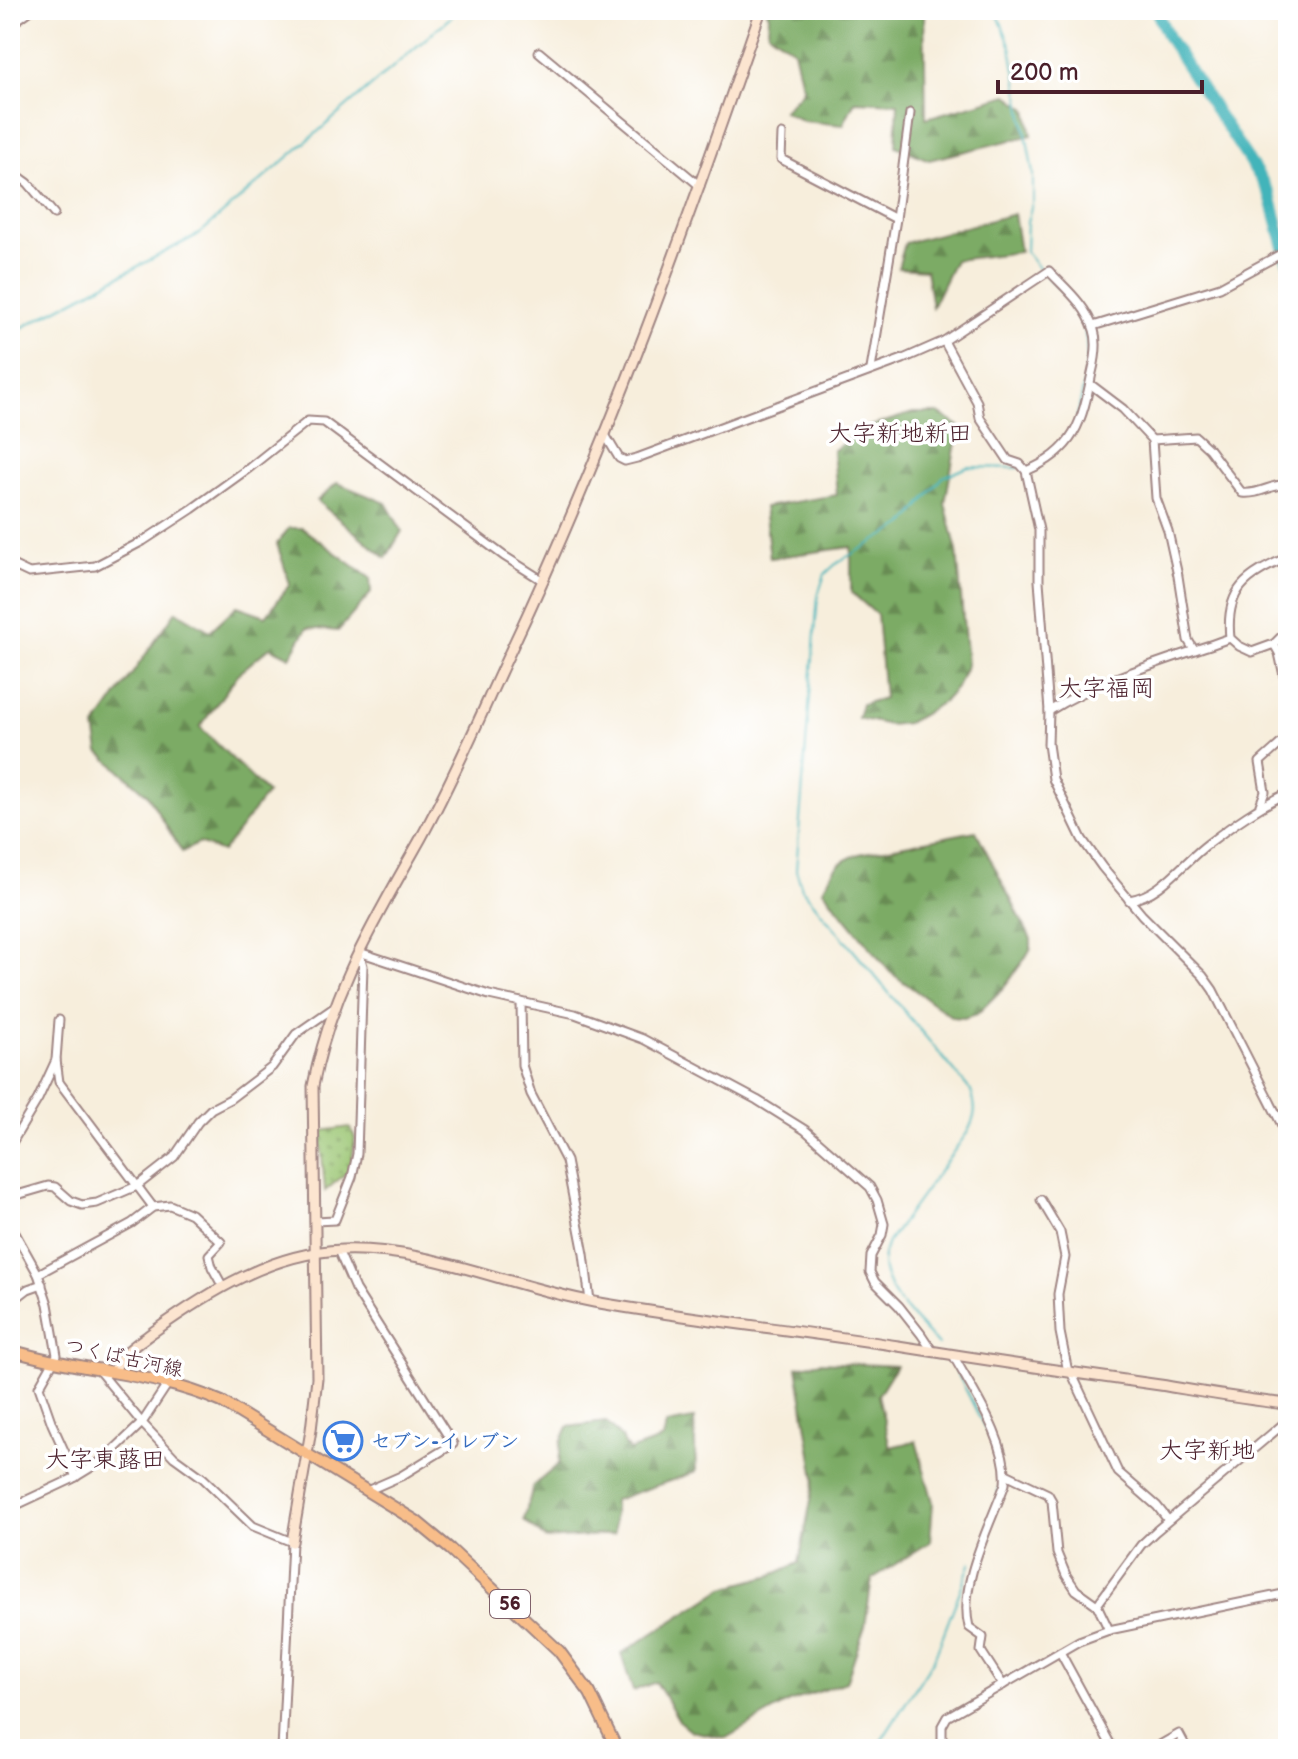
<svg xmlns="http://www.w3.org/2000/svg" width="1298" height="1759" font-family="'Balsamiq Sans','Klee One',sans-serif">
  <style>
    .grass { fill: url(#grass-dots); stroke: #72724f; stroke-width: 2 }
    .forest { fill: url(#forest-firs); stroke: #636548; stroke-width: 2 }
    .lines { fill: none; stroke-linecap: round; stroke-linejoin: round }
    .stream { stroke: #43b4ba; stroke-width: 2 }
    .river { stroke: #43b4ba; stroke-width: 12 }
    .street-casing { stroke: #a08684; stroke-width: 11 }
    .secondary-casing { stroke: #a08684; stroke-width: 13 }
    .primary-casing { stroke: #a08684; stroke-width: 14 }
    .street { stroke: #fff; stroke-width: 7 }
    .secondary { stroke: #fce5d0; stroke-width: 9 }
    .primary { stroke: #f8bd89; stroke-width: 10 }
    .labels { text-anchor: middle; stroke-width: 7; stroke-linejoin: round; paint-order: stroke }
    .shield { fill: #fff; stroke: #80626b; stroke-width: 2 }
    .shield-label { font-size: 18px; font-weight: bold; fill: #4a1f2b }
    .street-label { font-size: 20px; fill: #4a1f2b; stroke: #fff }
    .shop-label { font-size: 20px; font-weight: bold; fill: #366cbe; stroke: #fff; text-anchor: start }
    .quarter-label { font-size: 24px; fill: #4a1f2b; stroke: #fff }
  </style>
  <defs>
    <pattern id="grass-dots" width="8" height="8" patternUnits="userSpaceOnUse" patternTransform="scale(2)"><rect width="8" height="8" fill="#9bc673"/><path d="M2 2h.1M6 6h.1" fill="none" stroke="#80a05f" stroke-width="1.8" stroke-linecap="round"/></pattern>
    <pattern id="forest-firs" width="22" height="20" patternUnits="userSpaceOnUse" patternTransform="scale(2)"><rect width="22" height="20" fill="#7cab65"/><path d="M5 1l3.5 6h-7zM16 11l3.5 6h-7z" fill="#688b53"/></pattern>
  </defs>
  <rect width="100%" height="100%" fill="#fff"/>
  <filter id="ink" filterUnits="userSpaceOnUse"><feTurbulence type="fractalNoise" baseFrequency=".0125" numOctaves="2"/><feDisplacementMap in="SourceGraphic" scale="16" xChannelSelector="R" yChannelSelector="G"/><feConvolveMatrix kernelMatrix="1 2 1 2 8 2 1 2 1" color-interpolation-filters="sRGB"/></filter>
  <filter id="wash" filterUnits="userSpaceOnUse"><feTurbulence type="fractalNoise" baseFrequency=".006" numOctaves="4" result="noise"/><feDisplacementMap in="SourceGraphic" scale="32" xChannelSelector="R" yChannelSelector="G"/><feGaussianBlur stdDeviation="1.8" result="paint"/><feColorMatrix in="noise" values="0 0 0 0 0 0 0 0 0 0 0 0 0 0 0 0 0 1.4 0 .05"/><feComposite in="paint" operator="in"/></filter>
  <g filter="url(#wash)">
    <rect width="100%" height="100%" fill="#f7eedc"/>
    <polygon class="grass" points="350,1127 355,1138 351,1169 325,1191 320,1131"/>
    <g class="forest">
      <polygon points="766,10 924,10 926,118 1008,95 1027,109 1032,135 929,160 896,146 898,103 855,101 843,125 803,121 783,111 803,90 794,50 768,32 769,15"/>
      <polygon points="1014,214 1020,252 955,260 932,307 926,270 898,268 905,243"/>
      <polygon points="913,413 938,413 959,426 945,503 957,551 967,664 957,687 944,701 922,715 907,723 889,725 858,718 862,704 884,698 877,615 851,592 851,547 770,558 764,507 837,495 833,451 865,428"/>
      <polygon points="337,483 386,503 402,531 386,558 317,501"/>
      <polygon points="289,528 302,528 370,578 371,593 338,631 307,628 290,657 270,647 239,673 200,727 267,793 222,852 199,843 182,852 147,794 99,752 95,727 176,611 210,631 237,606 266,616 290,584 277,544"/>
      <path d="M976,831L1031,939V948L1024,960L1003,988L977,1014L964,1018L952,1017L890,972L823,890C834,868 835,863 859,854Z"/>
      <polygon points="821,1362 896,1366 878,1395 890,1447 916,1441 933,1502 930,1542 872,1579 865,1626 846,1682 789,1702 726,1738 691,1731 680,1722 656,1682 633,1691 621,1654 724,1588 772,1575 799,1563 815,1479 797,1367"/>
      <polygon points="694,1419 696,1472 614,1500 614,1534 546,1539 524,1520 533,1486 559,1464 561,1442 568,1427 606,1422 621,1437 629,1451 663,1439 666,1424"/>
    </g>
    <g class="lines">
      <g class="stream">
        <path d="M996,10L1011,47L1033,174V200L1027,222L1026,252C1041,274 1066,291 1078,314C1095,345 1084,385 1077,417"/>
        <polyline points="10,334 199,234 459,10"/>
        <path d="M938,1345C919,1323 883,1293 883,1261C883,1255 886,1248 888,1242L967,1133C976,1117 977,1108 971,1091L802,889L796,870L818,595L825,574L838,562L905,524L943,477L968,467L1018,468"/>
        <polyline points="952,1362 998,1454"/>
        <polyline points="998,1493 1002,1480"/>
        <polyline points="876,1749 934,1659 971,1562"/>
      </g>
      <polyline class="river" points="1156,10 1169,39 1261,179 1270,195 1288,262"/>
    </g>
  </g>
  <g filter="url(#ink)">
    <g class="lines">
      <defs>
        <g id="street">
          <polyline points="10,25 31,10"/>
          <polyline points="539,52 700,186"/>
          <polyline points="782,134 781,159 896,219"/>
          <polyline points="10,170 28,183 54,214"/>
          <polyline points="1093,326 1220,287 1288,250"/>
          <polyline points="944,341 977,402 980,418 1008,460 1020,464 1026,471 1039,530 1039,581 1049,711 1048,744 1053,779 1082,839 1102,867 1142,915 1203,976 1213,990 1288,1137"/>
          <polyline points="871,369 896,219 910,113"/>
          <polyline points="1090,384 1123,409 1152,440 1156,498 1168,531 1178,576 1188,640 1194,650"/>
          <path d="M604,433L619,458L625,461L637,458L903,359L944,341L1049,271C1066,289 1086,305 1094,330C1098,342 1095,361 1092,373C1082,422 1075,451 1026,471"/>
          <path d="M1152,440L1196,437L1209,449L1242,493C1262,495 1271,483 1288,485"/>
          <path d="M1288,557C1246,576 1225,589 1230,638L1239,646L1252,652L1274,644L1279,653L1288,694"/>
          <polyline points="10,564 29,573 95,566 143,541 192,509 249,468 308,421 324,422 504,556 542,580"/>
          <polyline points="1274,644 1288,630"/>
          <path d="M1049,711C1102,678 1171,659 1230,638"/>
          <polyline points="1260,805 1265,792 1260,762 1288,737"/>
          <path d="M1129,900C1162,895 1183,862 1209,843C1234,824 1259,806 1288,793"/>
          <polyline points="359,952 489,995 575,1014 643,1039 757,1100 805,1130 870,1187 877,1200 884,1224 882,1235 871,1256 870,1272 875,1282 899,1306 921,1334 933,1352"/>
          <polyline points="521,1002 522,1065 531,1094 566,1161 584,1254 590,1301"/>
          <polyline points="56,1060 59,1082 153,1207"/>
          <polyline points="10,1146 38,1099 56,1060 59,1020"/>
          <polyline points="10,1197 48,1186 55,1187 71,1201 82,1205 97,1203 137,1186 174,1157 198,1122 211,1109 230,1099 272,1067 296,1034 332,1009"/>
          <polyline points="1041,1200 1060,1232 1065,1257 1058,1294 1060,1332 1068,1372"/>
          <polyline points="315,1221 335,1220 352,1177 357,1154 363,966 359,952"/>
          <polyline points="10,1224 38,1274 48,1304 57,1355 39,1387 52,1424 76,1477"/>
          <polyline points="338,1250 355,1289 453,1444 401,1476 369,1490"/>
          <polyline points="38,1274 132,1223 153,1207 170,1205 191,1214 221,1242 209,1255 212,1267 223,1287"/>
          <polyline points="10,1303 28,1289 42,1284"/>
          <path d="M953,1355C973,1392 1009,1443 1005,1484C990,1526 958,1584 969,1627L983,1637L981,1651L1003,1685"/>
          <polyline points="1071,1372 1118,1472 1157,1506 1168,1520"/>
          <polyline points="169,1382 142,1423 174,1457 203,1478 253,1526 292,1542 282,1749"/>
          <polyline points="1006,1474 1048,1494 1052,1501 1057,1553 1066,1575 1076,1590 1097,1605 1109,1630"/>
          <polyline points="10,1508 72,1479 103,1460 142,1423 100,1372 100,1368"/>
          <polyline points="1097,1605 1141,1545 1156,1531 1288,1420"/>
          <polyline points="1060,1652 1113,1749"/>
          <polyline points="942,1749 942,1726 947,1717 1079,1641 1109,1630 1288,1593"/>
          <polyline points="1153,1749 1179,1734 1187,1749"/>
        </g>
        <g id="secondary">
          <path d="M115,1370C120,1353 139,1343 153,1332C209,1292 271,1253 342,1250C429,1247 510,1287 594,1302C695,1320 797,1330 898,1346C986,1360 1073,1373 1160,1385C1203,1392 1245,1400 1288,1404"/>
          <path d="M292,1542L311,1430L317,1378L313,1086C332,989 374,922 421,838C454,778 481,714 510,652C608,445 686,227 761,10"/>
        </g>
        <path id="primary" d="M10,1350C82,1372 150,1371 222,1402L416,1521L450,1549L559,1651L590,1693L617,1749"/>
      </defs>
      <use href="#street" class="street-casing"/>
      <use href="#secondary" class="secondary-casing"/>
      <use href="#primary" class="primary-casing"/>
      <use href="#street" class="street"/>
      <use href="#secondary" class="secondary"/>
      <use href="#primary" class="primary"/>
    </g>
  </g>
  <defs>
    <symbol id="supermarket-ring" viewBox="-11 -11 22 22"><circle r="9.5" fill="#fff" stroke="#3f7fe0" stroke-width="1.5"/><path d="M-6-5.5h2.5l.6 2H6L4.5 2H-2.5L-4.4-4H-6ZM-1.5 3.2a1.3 1.3 0 1 0 .1 0ZM3 3.2a1.3 1.3 0 1 0 .1 0Z" fill="#3f7fe0"/></symbol>
  </defs>
  <g fill-rule="evenodd">
    <use href="#supermarket-ring" x="321" y="1419" width="44" height="44"/>
  </g>
  <g class="labels">
    <rect class="shield" x="490" y="1590" width="40" height="28" rx="6"/>
    <g class="shield-label">
      <text x="510" y="1610">56</text>
    </g>
    <g class="street-label">
      <text transform="translate(124 1357) rotate(12)" y="7">つくば古河線</text>
    </g>
    <g class="shop-label">
      <text x="371" y="1448">セブン-イレブン</text>
    </g>
    <g class="quarter-label">
      <text x="900" y="441">大字新地新田</text>
      <text x="1106" y="696">大字福岡</text>
      <text x="1207" y="1458">大字新地</text>
      <text x="105" y="1467">大字東蕗田</text>
    </g>
  </g>
  <rect width="1298" height="1759" fill="none" stroke="#fff" stroke-width="40"/>
  <path d="M998 80v12h204v-12" fill="none" stroke="#4a1f2b" stroke-width="4"/>
  <text x="1010" y="80" font-size="24" fill="#4a1f2b" stroke="#ffffff" stroke-width="6" paint-order="stroke">200 m</text>
</svg>
